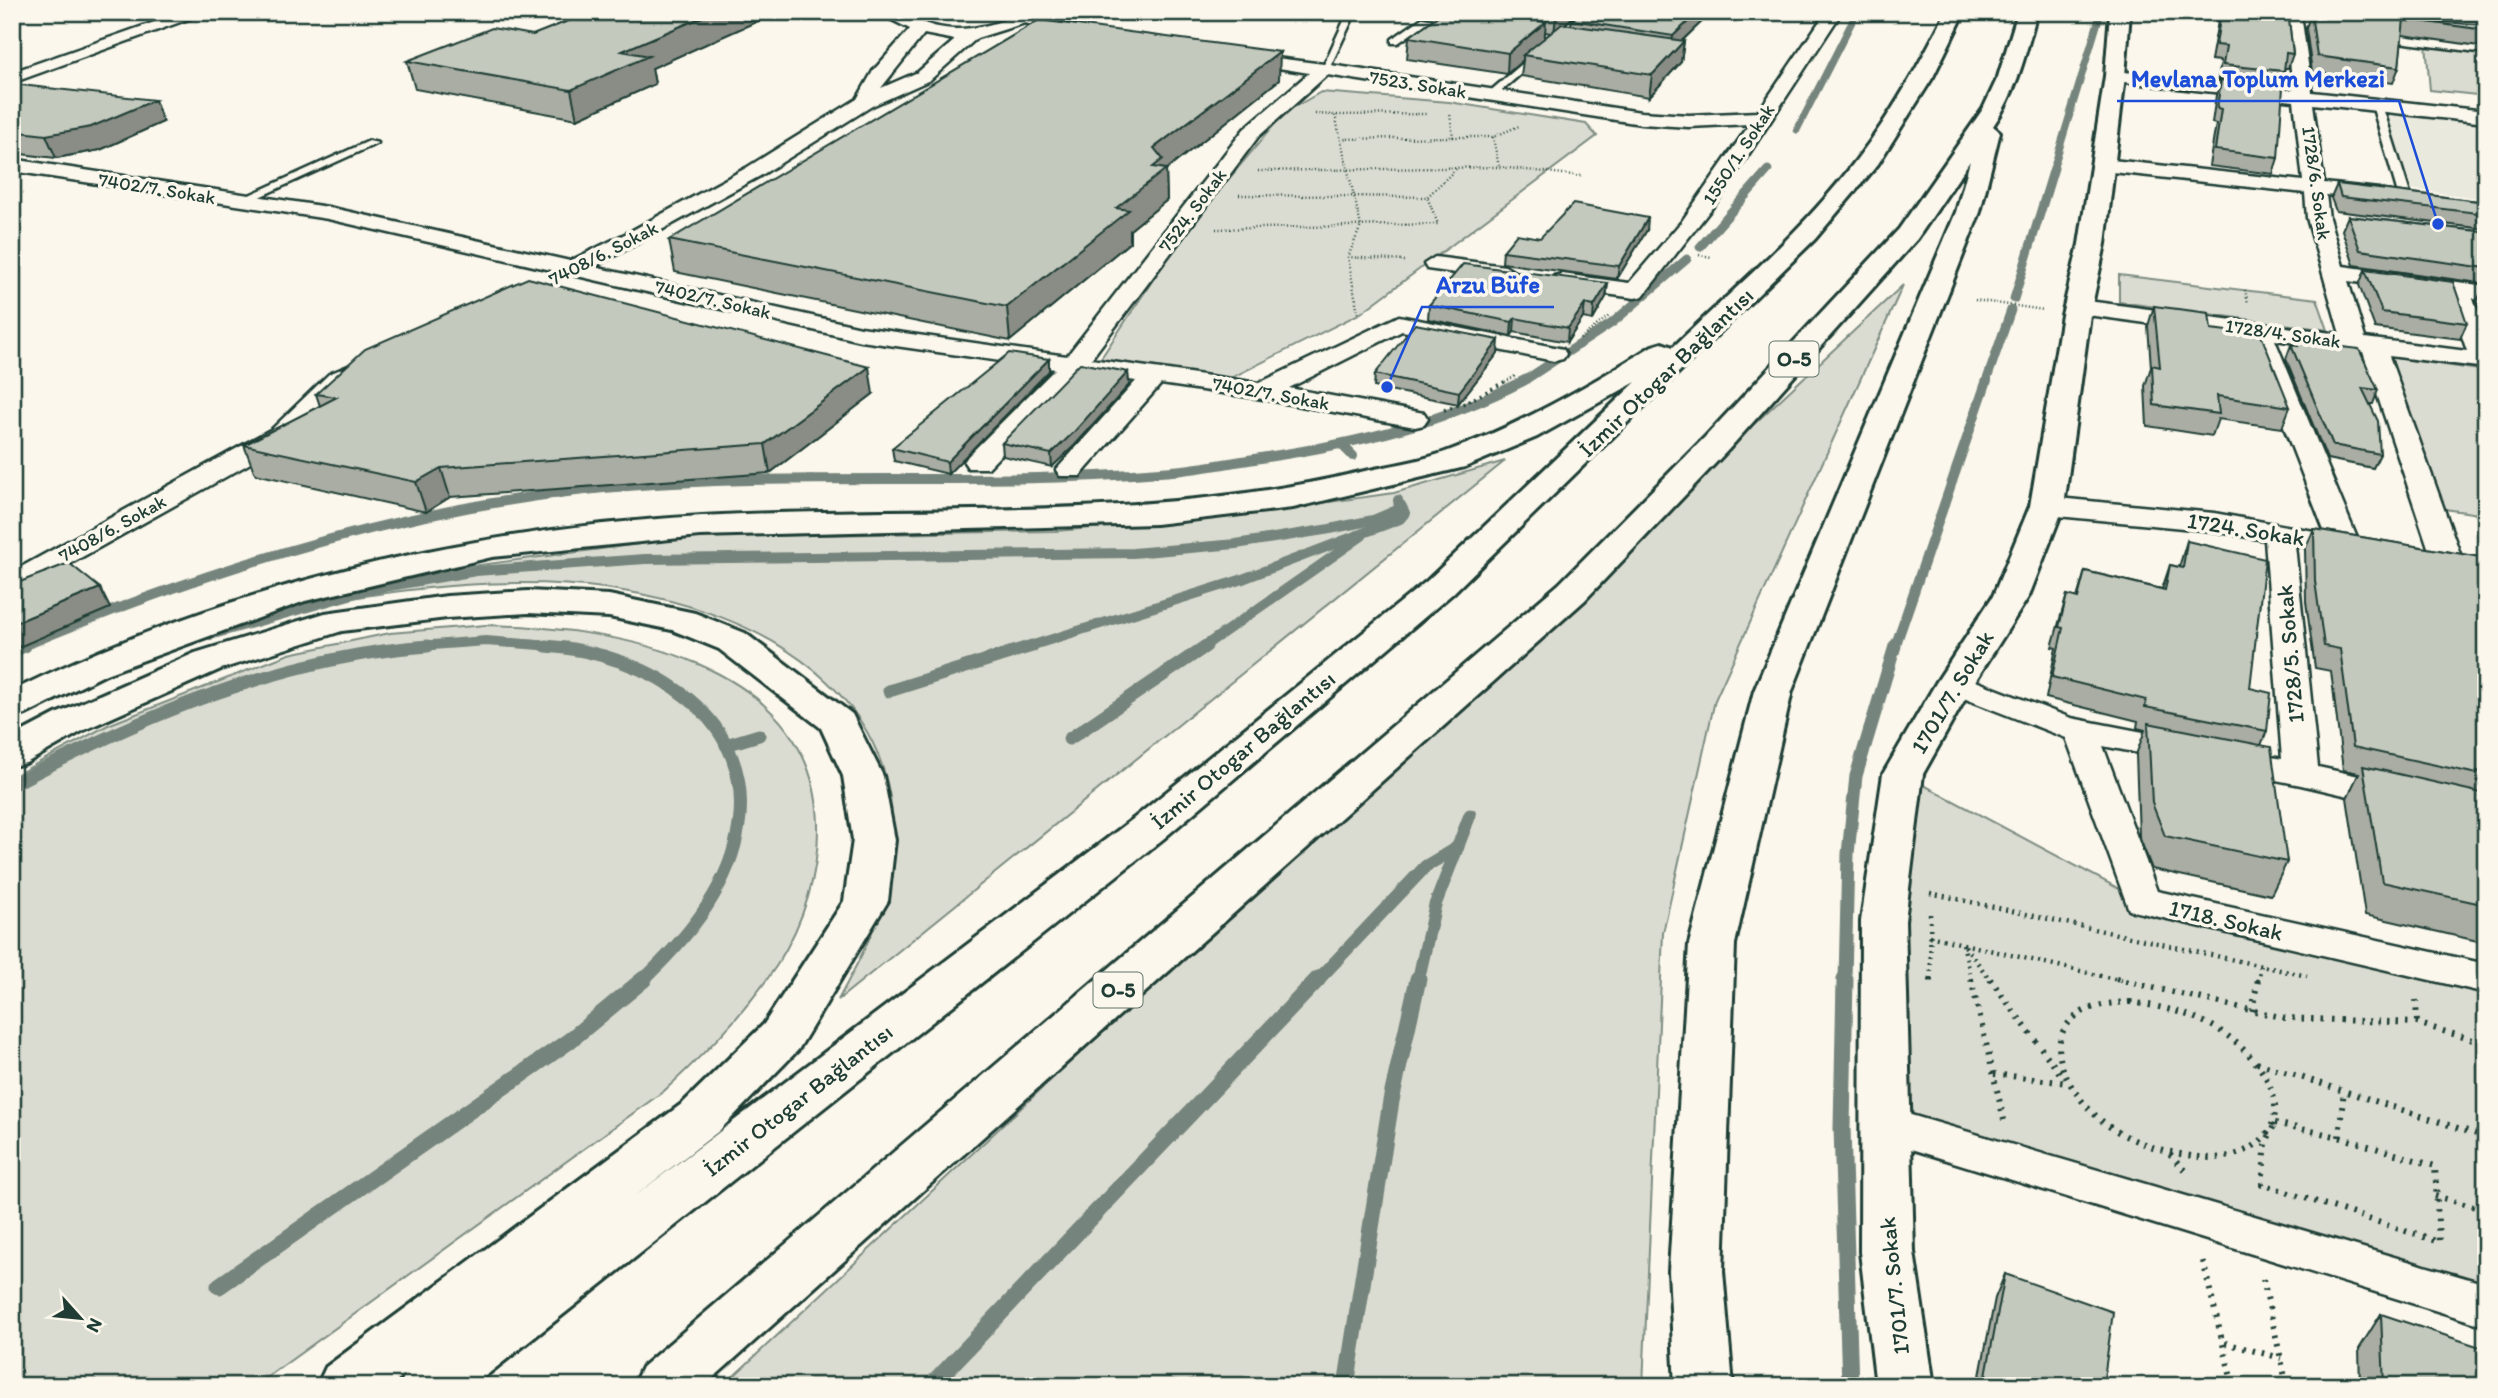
<svg xmlns="http://www.w3.org/2000/svg" width="2498" height="1398" font-family="Itim,sans-serif">
  <style>
    .built { fill: #eae9de }
    .green { fill: #dbdcd1; stroke: #7d8c82; stroke-width: 2 }
    .lines { fill: none; stroke-linecap: round; stroke-linejoin: round }
    .stream-far4 { stroke: #74847b; stroke-width: 7 }
    .stream-far3 { stroke: #74847b; stroke-width: 9 }
    .stream-far2 { stroke: #74847b; stroke-width: 10 }
    .stream-far1 { stroke: #74847b; stroke-width: 13 }
    .stream { stroke: #74847b; stroke-width: 17 }
    .lane-casing { stroke: #1f3d34; stroke-width: 5 }
    .street-casing { stroke: #1f3d34; stroke-width: 5 }
    .secondary-casing { stroke: #1f3d34; stroke-width: 6 }
    .highway-casing { stroke: #1f3d34; stroke-width: 6 }
    .path-far3 { stroke: #1f3d34; stroke-width: 2.5; stroke-dasharray: 1 2.5; stroke-linecap: butt }
    .path-far2 { stroke: #1f3d34; stroke-width: 3.5; stroke-dasharray: 2 4.5; stroke-linecap: butt }
    .path-far1 { stroke: #1f3d34; stroke-width: 4.5; stroke-dasharray: 2 5; stroke-linecap: butt }
    .path { stroke: #1f3d34; stroke-width: 6; stroke-dasharray: 2.5 7; stroke-linecap: butt }
    .lane { fill: #fbf7ec; fill-rule: evenodd }
    .street { fill: #fbf7ec; fill-rule: evenodd }
    .secondary { fill: #fbf7ec; fill-rule: evenodd }
    .highway { fill: #fbf7ec; fill-rule: evenodd }
    .wall { fill: #a9ada3; stroke: #1f3d34; stroke-width: 2; fill-rule: evenodd }
    .shaded-wall { fill: #898d85; stroke: #1f3d34; stroke-width: 2 }
    .building { fill: #c4c9be; stroke: #1f3d34; stroke-width: 2 }
    .labels { text-anchor: middle; stroke-width: 7; stroke-linejoin: round; paint-order: stroke }
    .far-street-label { font-size: 19px; fill: #1f3d34; stroke: #fbf7ec }
    .shield { fill: #fbf7ec; stroke: #61756b; stroke-width: 2 }
    .shield-label { font-size: 21px; font-weight: bold; fill: #1f3d34 }
    .street-label { font-size: 23px; fill: #1f3d34; stroke: #fbf7ec }
    .leader { fill: none; stroke: #1d4ed8; stroke-width: 2.5 }
    .callout-dot { fill: #1d4ed8; stroke: #fbf7ec; stroke-width: 2.5 }
    .callout-label { font-size: 24px; text-anchor: middle; font-weight: bold; fill: #1d4ed8; stroke: #fbf7ec; stroke-width: 7; stroke-linejoin: round; paint-order: stroke }
  </style>
  <rect width="100%" height="100%" fill="#fbf7ec"/>
  <filter id="ink" filterUnits="userSpaceOnUse"><feTurbulence type="fractalNoise" baseFrequency=".0143" numOctaves="2"/><feDisplacementMap in="SourceGraphic" scale="14" xChannelSelector="R" yChannelSelector="G"/><feConvolveMatrix kernelMatrix="1 2 1 2 8 2 1 2 1" color-interpolation-filters="sRGB"/></filter>
  <g filter="url(#ink)">
    <polygon class="built" points="2385,113 2486,124 2486,199 2410,189"/>
    <g class="green">
      <polygon points="2426,44 2480,50 2486,64 2486,96 2430,90"/>
      <polygon points="1321,92 1449,102 1542,117 1586,124 1597,136 1361,313 1227,380 1099,361 1186,230 1284,113"/>
      <polygon points="2119,275 2317,299 2328,330 2119,302"/>
      <polygon points="1903,285 1715,700 1663,933 1643,1386 723,1386"/>
      <polygon points="2389,357 2486,371 2486,515 2438,508"/>
      <path d="M1505,461L838,1000C860,959 884,916 890,868C915,695 760,610 611,589C515,576 418,586 322,603L442,570L692,537L1055,531L1206,519L1394,493Z"/>
      <path d="M486,625C612,627 814,660 818,824C819,874 803,923 777,965C745,1013 706,1052 664,1091L255,1386H12V777L108,725L289,654L390,633Z"/>
      <polygon points="1903,774 2142,901 2486,979 2486,1305 1887,1125"/>
    </g>
    <g class="lines">
      <g class="stream-far4">
        <polyline points="1797,130 1857,12"/>
        <polyline points="2053,170 2101,12"/>
      </g>
      <g class="stream-far3">
        <polyline points="1700,247 1768,170"/>
        <polyline points="2014,299 2054,168"/>
        <polyline points="1522,382 1612,323 1687,259"/>
        <polyline points="1986,382 2011,310"/>
      </g>
      <g class="stream-far2">
        <polyline points="1341,444 1353,456"/>
        <polyline points="210,635 367,590 476,571 645,559 1133,553 1236,544 1330,529 1373,520 1399,509 1398,500"/>
        <path d="M21,647C217,565 427,500 640,485C820,472 1003,487 1183,470C1211,467 1239,461 1267,457C1358,443 1443,423 1525,380"/>
        <polyline points="405,647 486,641 566,647"/>
        <polyline points="1027,647 1240,580 1400,519 1405,513 1401,505"/>
        <polyline points="1203,647 1362,536"/>
        <polyline points="1895,647 1987,380"/>
      </g>
      <g class="stream-far1">
        <path d="M546,646C647,653 762,717 737,836C725,894 684,941 642,981"/>
        <polyline points="12,651 25,646"/>
        <polyline points="889,691 1032,646"/>
        <polyline points="1069,739 1206,646"/>
        <polyline points="726,745 759,735"/>
        <path d="M12,785C140,717 281,657 428,646"/>
        <polyline points="1317,981 1426,866 1458,847"/>
        <polyline points="1418,981 1435,905 1470,815"/>
        <polyline points="1845,981 1848,854 1856,776 1895,646"/>
      </g>
      <g class="stream">
        <polyline points="1845,979 1842,1128 1850,1386"/>
        <polyline points="219,1286 569,1041 644,979"/>
        <polyline points="931,1386 1318,979"/>
        <polyline points="1346,1386 1391,1101 1418,979"/>
      </g>
      <defs>
        <g id="lane">
          <polygon points="1348,12 1356,12 1329,69 1321,71"/>
          <polygon points="1422,18 1459,24 1455,27 1427,23 1398,43 1392,43 1392,39"/>
          <polygon points="1536,52 1544,54 1494,97 1488,97 1488,93"/>
          <polygon points="2377,102 2382,105 2411,197 2409,199 2399,197 2372,105"/>
          <polygon points="369,141 378,143 246,203 236,201"/>
        </g>
        <g id="street">
          <polygon points="183,12 208,12 12,83 12,72"/>
          <path d="M876,12H899L908,16L910,12H926L922,22C951,34 979,29 1008,19L1006,12H1024L1088,29L1091,33L1082,38L1025,23L977,38L930,80L872,106L760,176L594,267L861,327L1067,356L1244,129L1309,73L1229,60L1226,56L1229,52L1324,64L1641,112L1689,115L1758,112L1826,12H1842L1722,195L1643,296L1635,298L1562,288L1554,286L1550,281L1554,276L1562,274L1629,283L1682,221L1750,124L1689,127L1641,124L1327,75L1258,137L1091,359L1259,383L1399,316L1554,347L1563,349L1566,354L1563,359L1554,361L1402,331L1289,388L1424,413L1428,419L1424,425L1415,427L1263,399L1161,384L1080,476H1060L1056,470L1136,381L1080,373L988,468H968L964,462L968,456L1055,369L861,341L328,219L12,171V159L328,207L570,261L631,231L746,168L857,99L873,71L910,29ZM924,34L955,40L918,72L881,88Z"/>
          <polygon points="2188,12 2269,14 2271,18 2263,23 2196,17"/>
          <path d="M2294,16L2302,21L2312,92L2486,111V123L2313,104L2324,183L2379,189L2389,195L2379,201L2326,195L2329,218L2343,266L2486,286V300L2473,298L2486,334V368L2389,356L2463,562L2459,568L2448,571L2437,568L2433,562L2363,352L2275,340L2357,538L2367,546L2362,552L2352,555L2295,545L2318,767L2486,804V828L2301,785L2103,746L2157,891L2486,964V993L2129,910L2066,738L1943,690L1939,683L1943,676L1955,673L2071,718L2282,759L2265,540L2214,531L2047,515L2037,512L2033,506L2037,500L2047,497L2214,513L2325,533L2249,337L2080,314L2072,312L2068,307L2072,302L2080,300L2340,334L2307,218L2305,193L2103,171L2093,165L2103,159L2303,181L2294,101L2115,81L2106,76L2115,71L2293,90L2286,21ZM2348,281L2448,295L2467,351L2365,338Z"/>
          <polygon points="2356,27 2486,43 2486,53 2350,36 2348,32 2350,28"/>
          <polygon points="1435,257 1505,266 1516,273 1505,280 1427,269 1424,264"/>
          <polygon points="353,364 362,367 366,372 347,384 290,441 23,590 12,593 12,572 272,429 329,374"/>
          <polygon points="1887,1108 2486,1284 2486,1326 1872,1137 1865,1125 1872,1113"/>
        </g>
        <polygon id="secondary" points="2110,12 2130,12 2125,76 2105,244 2090,315 2064,506 2029,596 1974,683 1923,774 1905,921 1914,1252 1934,1386 1876,1386 1860,1252 1861,921 1883,774 1936,683 1993,596 2030,506 2062,315 2079,244 2105,76"/>
        <g id="highway">
          <path d="M1946,12H1965L1933,77L1878,164L1815,239L1452,594L1163,839L473,1386H400L405,1374L391,1386H317L326,1367L683,1103L764,1024L844,901L853,840L843,776L821,728L719,649L672,630L609,617L528,613L447,618L342,631L221,669L84,730L26,763L12,766V737L56,714L195,653L325,613L447,596L528,591L609,595L695,613L745,633L852,714L883,776L895,840L888,901L798,1050L719,1131L632,1198L1133,819L1428,580L1636,382L1537,437L1465,467L1293,508L1156,524L700,536L492,557L305,601L106,674L26,714L12,718V691C227,586 464,529 702,516C920,504 1143,523 1356,473C1386,466 1419,462 1448,451C1520,425 1587,387 1652,346L1662,343L1673,347C1736,287 1805,229 1857,159C1892,114 1920,63 1946,12Z"/>
          <path d="M2018,12H2037C2026,52 2017,92 1993,126L2000,132L1980,212L1792,691L1735,944L1723,1271L1733,1386H1675L1669,1271L1689,944L1754,691L1956,212L1970,161L1917,239L1728,450L1585,600L704,1386H633L642,1367L1559,584L1706,436L1899,229L1983,109L1998,77Z"/>
        </g>
      </defs>
      <use href="#lane" class="lane-casing"/>
      <use href="#street" class="street-casing"/>
      <use href="#secondary" class="secondary-casing"/>
      <use href="#highway" class="highway-casing"/>
      <g class="path-far3">
        <polyline points="1315,114 1335,115"/>
        <polyline points="1453,137 1493,137 1519,126"/>
        <polyline points="1493,137 1499,167"/>
        <polyline points="1341,139 1453,137 1450,114"/>
        <polyline points="1258,171 1499,167 1582,176"/>
        <polyline points="1239,195 1427,197"/>
        <polyline points="1216,229 1438,224 1427,197 1457,168"/>
        <polyline points="1699,255 1712,257"/>
        <polyline points="1348,257 1405,261"/>
        <polyline points="2245,290 2248,303"/>
        <polyline points="1975,300 2044,310"/>
        <polyline points="1358,313 1348,257 1361,226 1335,115 1427,114"/>
        <polyline points="1580,339 1609,316"/>
        <polyline points="1505,382 1515,376"/>
      </g>
      <polyline class="path-far2" points="1444,410 1465,403 1508,380"/>
      <g class="path-far1">
        <polyline points="1930,893 2307,976"/>
        <polyline points="1930,914 1931,981"/>
        <polyline points="1929,936 2123,981"/>
        <polyline points="1963,944 1972,981"/>
        <polyline points="1965,946 1991,981"/>
        <polyline points="2258,981 2261,966"/>
      </g>
      <g class="path">
        <polyline points="1931,979 1931,986"/>
        <polyline points="1971,979 2004,1120"/>
        <polyline points="1990,979 2064,1079"/>
        <polyline points="2116,979 2285,1018 2417,1023 2486,1044"/>
        <polyline points="2416,1000 2417,1023"/>
        <path d="M2130,1002C2166,1007 2204,1016 2233,1040C2265,1066 2297,1114 2255,1145C2240,1156 2218,1160 2199,1157C2168,1153 2136,1144 2110,1127C2076,1104 2030,1040 2084,1011C2098,1004 2114,1003 2130,1002Z"/>
        <polyline points="2252,1011 2258,979"/>
        <polyline points="2257,1063 2486,1137"/>
        <polyline points="1994,1074 2067,1083"/>
        <polygon points="2275,1123 2339,1137 2435,1166 2439,1242 2262,1184 2266,1143"/>
        <polyline points="2339,1137 2344,1090"/>
        <polyline points="2170,1154 2187,1173"/>
        <polyline points="2435,1196 2486,1210"/>
        <polyline points="2203,1261 2233,1386"/>
        <polyline points="2263,1279 2287,1386"/>
        <polyline points="2225,1343 2281,1358"/>
      </g>
      <use href="#lane" class="lane"/>
      <use href="#street" class="street"/>
      <use href="#secondary" class="secondary"/>
      <use href="#highway" class="highway"/>
    </g>
    <g class="wall">
      <polygon points="591,12 778,12 652,68 655,84 577,119 415,89 407,61 533,35"/>
      <path d="M1441,12H1526L1519,18L1525,19L1526,13L1527,12H1579L1565,24L1571,25L1572,20L1712,12L1682,41H1684L1681,62L1649,97L1521,76L1523,60L1507,74L1407,59L1409,37L1439,15ZM1545,32L1551,33L1544,38Z"/>
      <polygon points="2220,12 2288,12 2293,54 2288,68 2285,68 2279,86 2218,79 2221,61 2211,60 2218,21"/>
      <polygon points="2302,12 2486,12 2486,47 2402,35 2399,67 2393,83 2312,72 2306,28 2311,13"/>
      <polygon points="1279,80 1166,170 1167,200 1130,230 1130,242 1010,341 675,272 669,240"/>
      <polygon points="2221,80 2278,158 2273,174 2209,166 2216,124 2212,123 2216,95"/>
      <polygon points="12,84 163,122 100,150 56,158 12,153"/>
      <polygon points="2337,184 2486,202 2486,229 2336,211 2331,198"/>
      <polygon points="2348,216 2486,232 2486,284 2354,265 2342,230"/>
      <polygon points="1647,230 1617,279 1502,263 1503,251 1540,238"/>
      <polygon points="2365,270 2467,323 2460,339 2375,328 2359,285"/>
      <polygon points="1608,283 1606,297 1593,320 1583,318 1567,342 1514,332 1511,336 1428,319 1429,305"/>
      <polygon points="2484,286 2486,286 2486,332 2477,301"/>
      <polygon points="2154,306 2211,329 2290,407 2282,428 2218,419 2212,436 2147,426 2145,386 2151,367 2148,326"/>
      <polygon points="2297,342 2378,390 2373,404 2369,404 2380,454 2373,468 2327,459 2286,359 2291,345 2295,346"/>
      <polygon points="1498,353 1458,404 1374,387 1375,374"/>
      <polygon points="1049,371 948,474 894,461 892,448"/>
      <polygon points="1128,372 1129,385 1075,445 1052,467 1003,456 1002,443"/>
      <polygon points="316,394 873,394 770,473 450,497 426,512 255,474 244,445 320,406"/>
      <polygon points="2314,529 2486,558 2486,943 2365,915 2347,798 2359,773 2343,770 2331,671 2315,668 2306,602 2305,549"/>
      <polygon points="2187,541 2267,731 2261,745 2287,862 2271,895 2152,869 2139,836 2136,755 2145,730 2137,728 2138,721 2046,698 2056,648 2052,647 2061,615 2067,595 2077,598 2085,571 2162,589 2170,565 2179,567"/>
      <polygon points="2005,1274 2103,1386 1978,1386 1995,1298"/>
      <polygon points="2381,1314 2486,1386 2360,1386 2359,1349"/>
    </g>
    <g class="shaded-wall">
      <polygon points="714,12 778,12 652,68 655,84 577,119 571,90 622,51"/>
      <polygon points="1509,12 1526,12 1508,26"/>
      <polygon points="1562,12 1579,12 1554,33 1556,17"/>
      <polygon points="1698,12 1712,12 1670,52 1673,36"/>
      <polygon points="1546,22 1544,43 1523,55 1523,60 1507,74 1508,53"/>
      <polygon points="1684,41 1681,62 1649,97 1652,75"/>
      <polygon points="1280,52 1279,80 1166,170 1167,200 1130,230 1130,242 1010,341 1007,307 1116,208 1154,148"/>
      <polygon points="155,100 163,122 100,150 56,158 46,135"/>
      <polygon points="1648,218 1647,230 1617,279 1619,266"/>
      <polygon points="1608,283 1606,297 1593,320 1594,306"/>
      <polygon points="1585,304 1583,318 1567,342 1568,328"/>
      <polygon points="1515,318 1514,332 1511,336 1512,322"/>
      <polygon points="1499,340 1498,353 1458,404 1459,392"/>
      <polygon points="1049,359 1049,371 948,474 947,462"/>
      <polygon points="869,367 873,394 770,473 765,444"/>
      <polygon points="1128,372 1129,385 1075,445 1052,467 1051,454"/>
      <polygon points="441,468 450,497 426,512 416,482"/>
      <polygon points="100,588 110,608 12,650 12,624"/>
    </g>
    <g class="building">
      <polygon points="591,12 714,12 622,51 649,56 571,90 407,61 492,28 533,35"/>
      <polygon points="1441,12 1477,12 1546,22 1508,53 1409,37 1439,15"/>
      <polygon points="1527,12 1562,12 1556,17 1526,13"/>
      <polygon points="1581,12 1698,12 1673,36 1572,20"/>
      <polygon points="2221,12 2288,12 2293,54 2286,53 2284,71 2223,65 2226,46 2216,45"/>
      <polygon points="2311,13 2486,25 2486,30 2404,19 2399,67 2317,56"/>
      <polygon points="1039,20 1280,52 1154,148 1163,159 1153,167 1166,169 1116,208 1129,210 1007,307 669,240"/>
      <polygon points="1562,24 1684,41 1652,75 1523,55"/>
      <polygon points="2221,80 2283,87 2278,158 2215,150 2221,109 2217,108"/>
      <polygon points="12,84 155,100 91,127 46,135 12,131"/>
      <polygon points="2337,184 2486,202 2486,214 2341,197"/>
      <polygon points="1573,204 1648,218 1619,266 1503,251 1517,234 1540,238"/>
      <polygon points="2348,216 2486,232 2486,268 2360,250"/>
      <polygon points="1463,264 1608,283 1594,306 1585,304 1568,328 1515,318 1512,322 1429,305"/>
      <polygon points="2365,270 2453,282 2467,323 2382,312"/>
      <polygon points="528,278 869,367 765,444 441,468 416,482 244,445 337,397 316,394 365,349"/>
      <polygon points="2154,306 2209,313 2211,329 2261,335 2290,407 2217,396 2219,414 2154,405 2152,365 2160,367"/>
      <polygon points="1415,324 1499,340 1459,392 1375,374"/>
      <polygon points="2297,342 2359,349 2378,390 2362,388 2378,421 2380,454 2333,445 2291,345 2298,346"/>
      <polygon points="1009,353 1049,359 947,462 892,448"/>
      <polygon points="1080,363 1128,372 1074,432 1051,454 1002,443"/>
      <polygon points="2314,529 2486,558 2486,773 2477,771 2477,774 2353,747 2340,649 2324,646 2315,581"/>
      <polygon points="2187,541 2265,559 2250,688 2271,693 2267,731 2145,707 2146,700 2052,677 2063,628 2059,627 2067,595 2078,598 2085,571 2165,590 2170,565 2183,568"/>
      <polygon points="69,563 100,588 12,624 12,585"/>
      <polygon points="2148,723 2271,747 2287,862 2165,836 2152,803"/>
      <polygon points="2363,766 2486,794 2486,905 2382,882"/>
      <polygon points="2005,1274 2113,1312 2103,1386 1984,1386"/>
      <polygon points="2381,1314 2486,1349 2486,1386 2384,1386"/>
    </g>
  </g>
  <g class="labels">
    <g class="far-street-label">
      <text transform="translate(1418 84) rotate(9)" y="7">7523. Sokak</text>
      <text transform="translate(1738 154) rotate(-57)" y="7">1550/1. Sokak</text>
      <text transform="translate(2317 183) rotate(82)" y="7">1728/6. Sokak</text>
      <text transform="translate(157 188) rotate(9)" y="7">7402/7. Sokak</text>
      <text transform="translate(1192 210) rotate(-53)" y="7">7524. Sokak</text>
      <text transform="translate(603 253) rotate(-27)" y="7">7408/6. Sokak</text>
      <text transform="translate(713 299) rotate(13)" y="7">7402/7. Sokak</text>
      <text transform="translate(2283 333) rotate(8)" y="7">1728/4. Sokak</text>
      <text transform="translate(1271 393) rotate(10)" y="7">7402/7. Sokak</text>
      <text transform="translate(112 528) rotate(-29)" y="7">7408/6. Sokak</text>
    </g>
    <g class="shield">
      <rect x="1769.5" y="341.5" width="49" height="35" rx="5"/>
      <rect x="1093.5" y="972.5" width="49" height="35" rx="5"/>
    </g>
    <g class="shield-label">
      <text x="1794" y="366">O-5</text>
      <text x="1118" y="997">O-5</text>
    </g>
    <g class="street-label">
      <text transform="translate(1666 372) rotate(-44)" y="8">İzmir Otogar Bağlantısı</text>
      <text transform="translate(2246 529) rotate(9)" y="8">1724. Sokak</text>
      <text transform="translate(2290 654) rotate(-95)" y="8">1728/5. Sokak</text>
      <text transform="translate(1952 692) rotate(-59)" y="8">1701/7. Sokak</text>
      <text transform="translate(1243 750) rotate(-40)" y="8">İzmir Otogar Bağlantısı</text>
      <text transform="translate(2226 920) rotate(13)" y="8">1718. Sokak</text>
      <text transform="translate(798 1100) rotate(-38)" y="8">İzmir Otogar Bağlantısı</text>
      <text transform="translate(1894 1286) rotate(-96)" y="8">1701/7. Sokak</text>
    </g>
  </g>
  <path class="leader" d="M2438 224L2399 101H2117M1387 387L1422 307H1554"/>
  <g class="callout-dot">
    <circle cx="2438" cy="224" r="7"/>
    <circle cx="1387" cy="387" r="7"/>
  </g>
  <g class="callout-label">
    <text x="2258" y="87">Mevlana Toplum Merkezi</text>
    <text x="1488" y="293">Arzu Büfe</text>
  </g>
  <rect width="2498" height="1398" fill="none" stroke="#fbf7ec" stroke-width="42"/>
  <rect x="21" y="21" width="2456" height="1356" fill="none" stroke="#1f3d34" stroke-width="2.5" filter="url(#ink)"/>
  <g transform="translate(80 1318) rotate(117)" stroke="#fbf7ec" stroke-width="5" paint-order="stroke">
  <path d="M0-5L12 26L0 18L-12 26Z" fill="#1f3d34"/>
  <text y="-10" font-size="19" font-weight="bold" text-anchor="middle" fill="#1f3d34">N</text>
  </g>
</svg>
